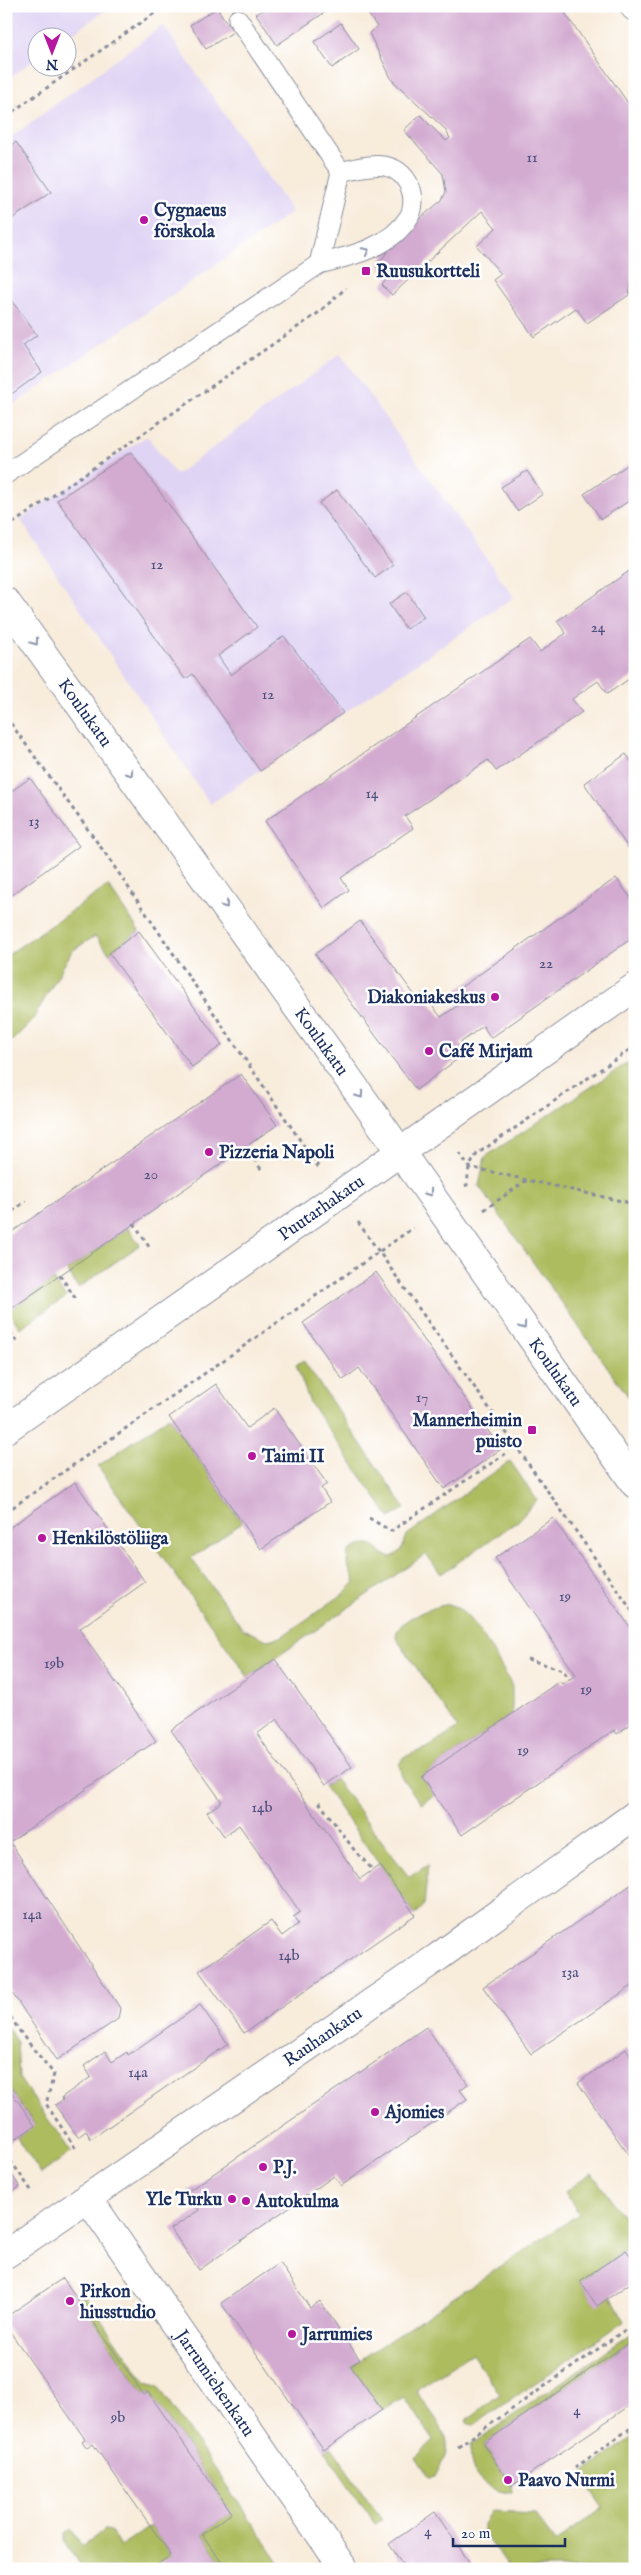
<svg xmlns="http://www.w3.org/2000/svg" width="641" height="2575" font-family="'IM FELL English',serif">
  <style>
    .built { fill: #e0d4f4 }
    .green { fill: #adbc5f; stroke: #64765e }
    .building { fill: #d3abd1 }
    .lines { fill: none; stroke-linecap: round; stroke-linejoin: round }
    .lane-casing { stroke: #8a8e9c; stroke-width: 21 }
    .street-casing { stroke: #8a8e9c; stroke-width: 30 }
    .secondary-casing { stroke: #8a8e9c; stroke-width: 30 }
    .path { stroke: #8a8e9c; stroke-width: 3; stroke-dasharray: 4 4; stroke-linecap: butt }
    .lane { stroke: #fff; stroke-width: 19 }
    .street { stroke: #fff; stroke-width: 28 }
    .secondary { stroke: #fff; stroke-width: 28 }
    .oneway { stroke: #8d97ae }
    .poi-dot { fill: #b5179e; stroke: #fff; stroke-width: 2 }
    .labels { text-anchor: middle; stroke-width: 5; stroke-linejoin: round; paint-order: stroke }
    .number-label { font-size: 15px; fill: #494e7b }
    .poi-label { font-size: 18px; font-weight: bold; fill: #1b2f5e; stroke: #fff; text-anchor: start }
    .street-label { font-size: 18px; fill: #1b2f5e; stroke: #fff }
  </style>
  <rect width="100%" height="100%" fill="#fff"/>
  <filter id="ink" filterUnits="userSpaceOnUse"><feTurbulence type="fractalNoise" baseFrequency=".02" numOctaves="2"/><feDisplacementMap in="SourceGraphic" scale="10" xChannelSelector="R" yChannelSelector="G"/><feConvolveMatrix kernelMatrix="1 2 1 2 8 2 1 2 1" color-interpolation-filters="sRGB"/></filter>
  <filter id="wash" filterUnits="userSpaceOnUse"><feTurbulence type="fractalNoise" baseFrequency=".0096" numOctaves="4" result="noise"/><feDisplacementMap in="SourceGraphic" scale="20" xChannelSelector="R" yChannelSelector="G"/><feGaussianBlur stdDeviation="1.12" result="paint"/><feColorMatrix in="noise" values="0 0 0 0 0 0 0 0 0 0 0 0 0 0 0 0 0 1.4 0 .05"/><feComposite in="paint" operator="in"/></filter>
  <g filter="url(#wash)">
    <rect width="100%" height="100%" fill="#f8ecdb"/>
    <g class="built">
      <polygon points="6,6 103,6 106,10 67,37 38,38 37,58 6,80"/>
      <polygon points="163,25 292,212 6,410 6,141"/>
      <polygon points="340,354 514,597 210,804 20,519 147,436 176,475"/>
    </g>
    <g class="green">
      <polygon points="108,886 139,931 109,953 95,936 72,951 32,1021 6,1047 6,956"/>
      <polygon points="635,1058 635,1406 479,1186 485,1157"/>
      <polygon points="128,1228 140,1245 78,1288 67,1270"/>
      <polygon points="53,1280 66,1297 20,1328 8,1311"/>
      <polygon points="303,1360 405,1508 390,1518 310,1403 296,1365"/>
      <path d="M169,1417L242,1523L191,1558L243,1629L267,1640L281,1637L343,1594L355,1582L347,1564L348,1552C378,1533 371,1553 392,1557L401,1551L407,1535L510,1461L537,1500L518,1521L441,1574L426,1554L248,1677L98,1466Z"/>
      <path d="M449,1604C473,1611 495,1658 509,1679L512,1687V1714L421,1777L434,1795L421,1804L402,1778L399,1764L404,1757L429,1747L458,1728L396,1638C395,1618 434,1607 449,1604Z"/>
      <polygon points="335,1779 409,1877 428,1865 424,1906 415,1915 324,1786"/>
      <polygon points="6,2025 17,2042 19,2078 71,2152 41,2174 17,2138 35,2125 6,2084"/>
      <path d="M592,2173L635,2234V2263L626,2250L580,2281L597,2305L611,2296L625,2321L473,2426L467,2423L468,2419L500,2394L472,2353L416,2390C434,2420 462,2439 435,2475L428,2476L416,2458L434,2441L405,2397L382,2410L351,2366L579,2214L565,2192Z"/>
      <polygon points="85,2296 146,2383 158,2386 284,2569 226,2569 202,2534 232,2513 149,2392 144,2395 79,2299"/>
      <path d="M635,2331V2338L483,2444L512,2486L513,2493C485,2492 465,2474 472,2444Z"/>
      <polygon points="635,2436 635,2569 509,2569 483,2531 483,2524 491,2512 534,2514 555,2542 603,2508 583,2479 583,2473"/>
      <polygon points="330,2446 382,2520 375,2524 324,2450"/>
      <polygon points="151,2526 171,2555 159,2569 76,2569 81,2566 65,2541 65,2535 71,2530 82,2546 105,2530 111,2531 120,2546"/>
    </g>
    <g id="blocks">
      <g class="building">
        <polygon points="260,6 334,6 277,45 256,14 263,10"/>
        <polygon points="363,6 560,6 635,113 635,276 633,273 629,295 587,323 576,308 534,337 493,280 501,274 477,246 496,228 482,211 392,295 382,285 388,278 379,263 400,235 442,200 446,192 443,174 404,130 420,115 446,141 450,138 444,128 392,80 369,33 377,27"/>
        <polygon points="217,8 233,32 206,49 190,25"/>
        <polygon points="341,23 359,49 332,68 314,42"/>
        <polygon points="16,142 51,192 6,223 6,148"/>
        <polygon points="6,293 37,335 23,345 42,372 6,398"/>
        <polygon points="131,452 257,627 218,656 231,675 284,636 343,713 260,771 193,674 185,679 57,500"/>
        <polygon points="635,460 635,497 601,519 584,494"/>
        <polygon points="527,471 543,494 517,511 501,487"/>
        <polygon points="337,490 393,565 375,578 319,503"/>
        <polygon points="635,567 635,675 607,694 598,681 572,699 582,712 496,771 488,760 405,816 413,828 341,878 349,890 324,908 265,821 530,639 540,652 566,633 557,621"/>
        <polygon points="407,592 424,617 406,629 389,604"/>
        <polygon points="626,754 635,767 635,858 584,783"/>
        <polygon points="30,778 79,846 6,899 6,795"/>
        <polygon points="616,878 635,904 635,936 491,1038 483,1026 460,1043 467,1052 416,1090 315,954 360,921 416,997 422,993 441,1017 464,1001 457,990"/>
        <polygon points="139,931 222,1045 192,1067 109,953"/>
        <polygon points="241,1074 277,1125 8,1311 6,1236"/>
        <polygon points="376,1272 501,1449 444,1489 359,1368 343,1380 303,1323"/>
        <polygon points="216,1384 247,1428 274,1408 327,1484 321,1488 330,1502 261,1549 169,1417"/>
        <polygon points="75,1482 145,1582 79,1629 156,1741 10,1842 120,2008 118,2019 57,2060 6,1984 6,1530"/>
        <polygon points="553,1518 635,1634 635,1721 617,1734 614,1730 462,1835 421,1777 560,1681 562,1684 576,1675 495,1558"/>
        <polygon points="275,1659 352,1767 324,1786 277,1719 257,1734 360,1879 380,1865 415,1915 244,2033 199,1971 271,1921 282,1936 298,1924 293,1917 300,1912 239,1825 224,1836 207,1812 222,1802 171,1730"/>
        <polygon points="635,1882 635,1984 531,2054 483,1987"/>
        <polygon points="200,2005 228,2044 91,2139 86,2131 78,2137 55,2105 63,2100 62,2097 91,2077 84,2066 105,2051 112,2062 127,2052 128,2055"/>
        <polygon points="426,2027 468,2084 460,2090 467,2099 341,2186 334,2176 199,2270 171,2229 199,2210 187,2192"/>
        <polygon points="626,2049 635,2061 635,2164 578,2083"/>
        <polygon points="6,2084 35,2126 6,2145"/>
        <polygon points="6,2166 20,2187 6,2197"/>
        <polygon points="626,2250 635,2263 635,2280 597,2306 580,2281"/>
        <polygon points="280,2263 310,2308 320,2301 360,2360 351,2366 382,2410 324,2450 221,2303"/>
        <polygon points="63,2278 144,2395 148,2392 232,2513 202,2534 226,2569 159,2569 156,2565 171,2555 93,2444 87,2448 82,2441 85,2439 6,2326 6,2317"/>
        <polygon points="635,2338 635,2402 512,2486 483,2444"/>
        <polygon points="435,2512 439,2518 474,2569 406,2569 389,2544"/>
      </g>
    </g>
  </g>
  <g filter="url(#ink)">
    <use href="#blocks" fill-opacity="0" stroke="#8a8e9c" stroke-width="1"/>
    <g class="lines">
      <defs>
        <g id="lane">
          <polyline points="238,19 341,172 319,264"/>
          <path d="M6,474L319,264C351,256 390,248 409,217C414,209 414,196 410,187C397,157 367,165 341,172"/>
        </g>
        <g id="street">
          <path id="s1" d="M87,2197L344,2569"/>
          <path id="s2" d="M6,2254L438,1957L635,1815"/>
        </g>
        <g id="secondary">
          <polyline points="634,6 635,7"/>
          <path id="s3" d="M6,602L353,1085L635,1484"/>
          <path id="s4" d="M6,1429L635,987"/>
        </g>
      </defs>
      <use href="#lane" class="lane-casing"/>
      <use href="#street" class="street-casing"/>
      <use href="#secondary" class="secondary-casing"/>
      <g class="path">
        <polyline points="6,116 165,6"/>
        <polyline points="6,528 318,313 346,288"/>
        <polyline points="6,717 105,853 319,1168"/>
        <polyline points="245,1146 263,1172"/>
        <polyline points="459,1153 469,1167 635,1204"/>
        <polyline points="465,1186 467,1185 469,1167 477,1154 635,1046"/>
        <polyline points="484,1210 527,1180"/>
        <polyline points="6,1216 26,1201"/>
        <polyline points="358,1222 635,1615"/>
        <polyline points="134,1223 151,1250"/>
        <polyline points="60,1275 77,1301"/>
        <polyline points="6,1325 17,1342"/>
        <polyline points="6,1512 413,1228"/>
        <polyline points="369,1518 391,1531 505,1454"/>
        <polyline points="527,1659 563,1670 569,1679"/>
        <polyline points="319,1802 355,1851 373,1870"/>
        <polyline points="6,2010 23,2036 54,2074 46,2104 76,2149"/>
        <polyline points="6,2154 31,2190"/>
        <polyline points="458,2447 635,2323"/>
        <polyline points="575,2468 635,2425"/>
      </g>
      <use href="#lane" class="lane"/>
      <use href="#street" class="street"/>
      <use href="#secondary" class="secondary"/>
    </g>
    <defs><path id="oneway-chevron" d="M-2-3.5L2.5 0L-2 3.5" fill="none" stroke-width="1.6" stroke-linecap="round" stroke-linejoin="round" transform="scale(1.25)"/></defs>
    <g class="oneway">
      <use href="#oneway-chevron" transform="translate(366 251) rotate(-28)"/>
      <use href="#oneway-chevron" transform="translate(35 642) rotate(54)"/>
      <use href="#oneway-chevron" transform="translate(130 773) rotate(54)"/>
      <use href="#oneway-chevron" transform="translate(225 905) rotate(54)"/>
      <use href="#oneway-chevron" transform="translate(360 1095) rotate(55)"/>
      <use href="#oneway-chevron" transform="translate(429 1193) rotate(55)"/>
      <use href="#oneway-chevron" transform="translate(523 1326) rotate(55)"/>
    </g>
  </g>
  <g class="poi-dot">
    <circle cx="144" cy="220" r="5"/>
    <rect x="361" y="266" width="10" height="10" rx="2.5"/>
    <circle cx="495" cy="997" r="5"/>
    <circle cx="429" cy="1051" r="5"/>
    <circle cx="209" cy="1152" r="5"/>
    <rect x="527" y="1425" width="10" height="10" rx="2.5"/>
    <circle cx="252" cy="1456" r="5"/>
    <circle cx="42" cy="1538" r="5"/>
    <circle cx="375" cy="2112" r="5"/>
    <circle cx="263" cy="2167" r="5"/>
    <circle cx="232" cy="2199" r="5"/>
    <circle cx="246" cy="2201" r="5"/>
    <circle cx="70" cy="2301" r="5"/>
    <circle cx="292" cy="2334" r="5"/>
    <circle cx="508" cy="2480" r="5"/>
  </g>
  <g class="labels">
    <g class="number-label">
      <text x="532" y="162">11</text>
      <text x="157" y="569">12</text>
      <text x="598" y="632">24</text>
      <text x="268" y="699">12</text>
      <text x="372" y="798">14</text>
      <text x="34" y="826">13</text>
      <text x="546" y="968">22</text>
      <text x="151" y="1179">20</text>
      <text x="422" y="1402">17</text>
      <text x="565" y="1601">19</text>
      <text x="54" y="1668">19b</text>
      <text x="586" y="1694">19</text>
      <text x="523" y="1755">19</text>
      <text x="262" y="1812">14b</text>
      <text x="32" y="1919">14a</text>
      <text x="289" y="1960">14b</text>
      <text x="570" y="1977">13a</text>
      <text x="138" y="2077">14a</text>
      <text x="577" y="2415">4</text>
      <text x="118" y="2422">9b</text>
      <text x="428" y="2536">4</text>
    </g>
    <g class="poi-label">
      <text x="154" y="216">Cygnaeus<tspan x="154" dy="21">förskola</tspan></text>
      <text x="376" y="277">Ruusukortteli</text>
      <text x="485" y="1003" text-anchor="end">Diakoniakeskus</text>
      <text x="439" y="1057">Café Mirjam</text>
      <text x="219" y="1158">Pizzeria Napoli</text>
      <text x="522" y="1426" text-anchor="end">Mannerheimin<tspan x="522" dy="21">puisto</tspan></text>
      <text x="262" y="1462">Taimi II</text>
      <text x="52" y="1544">Henkilöstöliiga</text>
      <text x="385" y="2118">Ajomies</text>
      <text x="273" y="2173">P.J.</text>
      <text x="222" y="2205" text-anchor="end">Yle Turku</text>
      <text x="256" y="2207">Autokulma</text>
      <text x="80" y="2297">Pirkon<tspan x="80" dy="21">hiusstudio</tspan></text>
      <text x="302" y="2340">Jarrumies</text>
      <text x="518" y="2486">Paavo Nurmi</text>
    </g>
    <g class="street-label">
      <text dy="6" stroke="none"><textPath href="#s3" startOffset="136">Koulukatu</textPath></text>
      <text dy="6" stroke="none"><textPath href="#s3" startOffset="541">Koulukatu</textPath></text>
      <text dy="6" stroke="none"><textPath href="#s4" startOffset="385">Puutarhakatu</textPath></text>
      <text dy="6" stroke="none"><textPath href="#s3" startOffset="946">Koulukatu</textPath></text>
      <text dy="6" stroke="none"><textPath href="#s2" startOffset="384">Rauhankatu</textPath></text>
      <text dy="6" stroke="none"><textPath href="#s1" startOffset="226">Jarrumiehenkatu</textPath></text>
    </g>
  </g>
  <rect width="641" height="2575" fill="none" stroke="#fff" stroke-width="25"/>
  <g transform="translate(52 52) rotate(180)"><circle r="24" fill="#ffffff" stroke="#a4acbf"/>
  <path d="M0-4L9 19L0 12L-9 19Z" fill="#b5179e"/>
  <text y="-8" font-size="14" font-weight="bold" text-anchor="middle" fill="#1b2f5e">N</text>
  </g>
  <path d="M453 2538v8h112v-8" fill="none" stroke="#1b2f5e" stroke-width="2.5"/>
  <text x="461" y="2538" font-size="15" fill="#1b2f5e" stroke="#ffffff" stroke-width="4" paint-order="stroke">20 m</text>
</svg>
